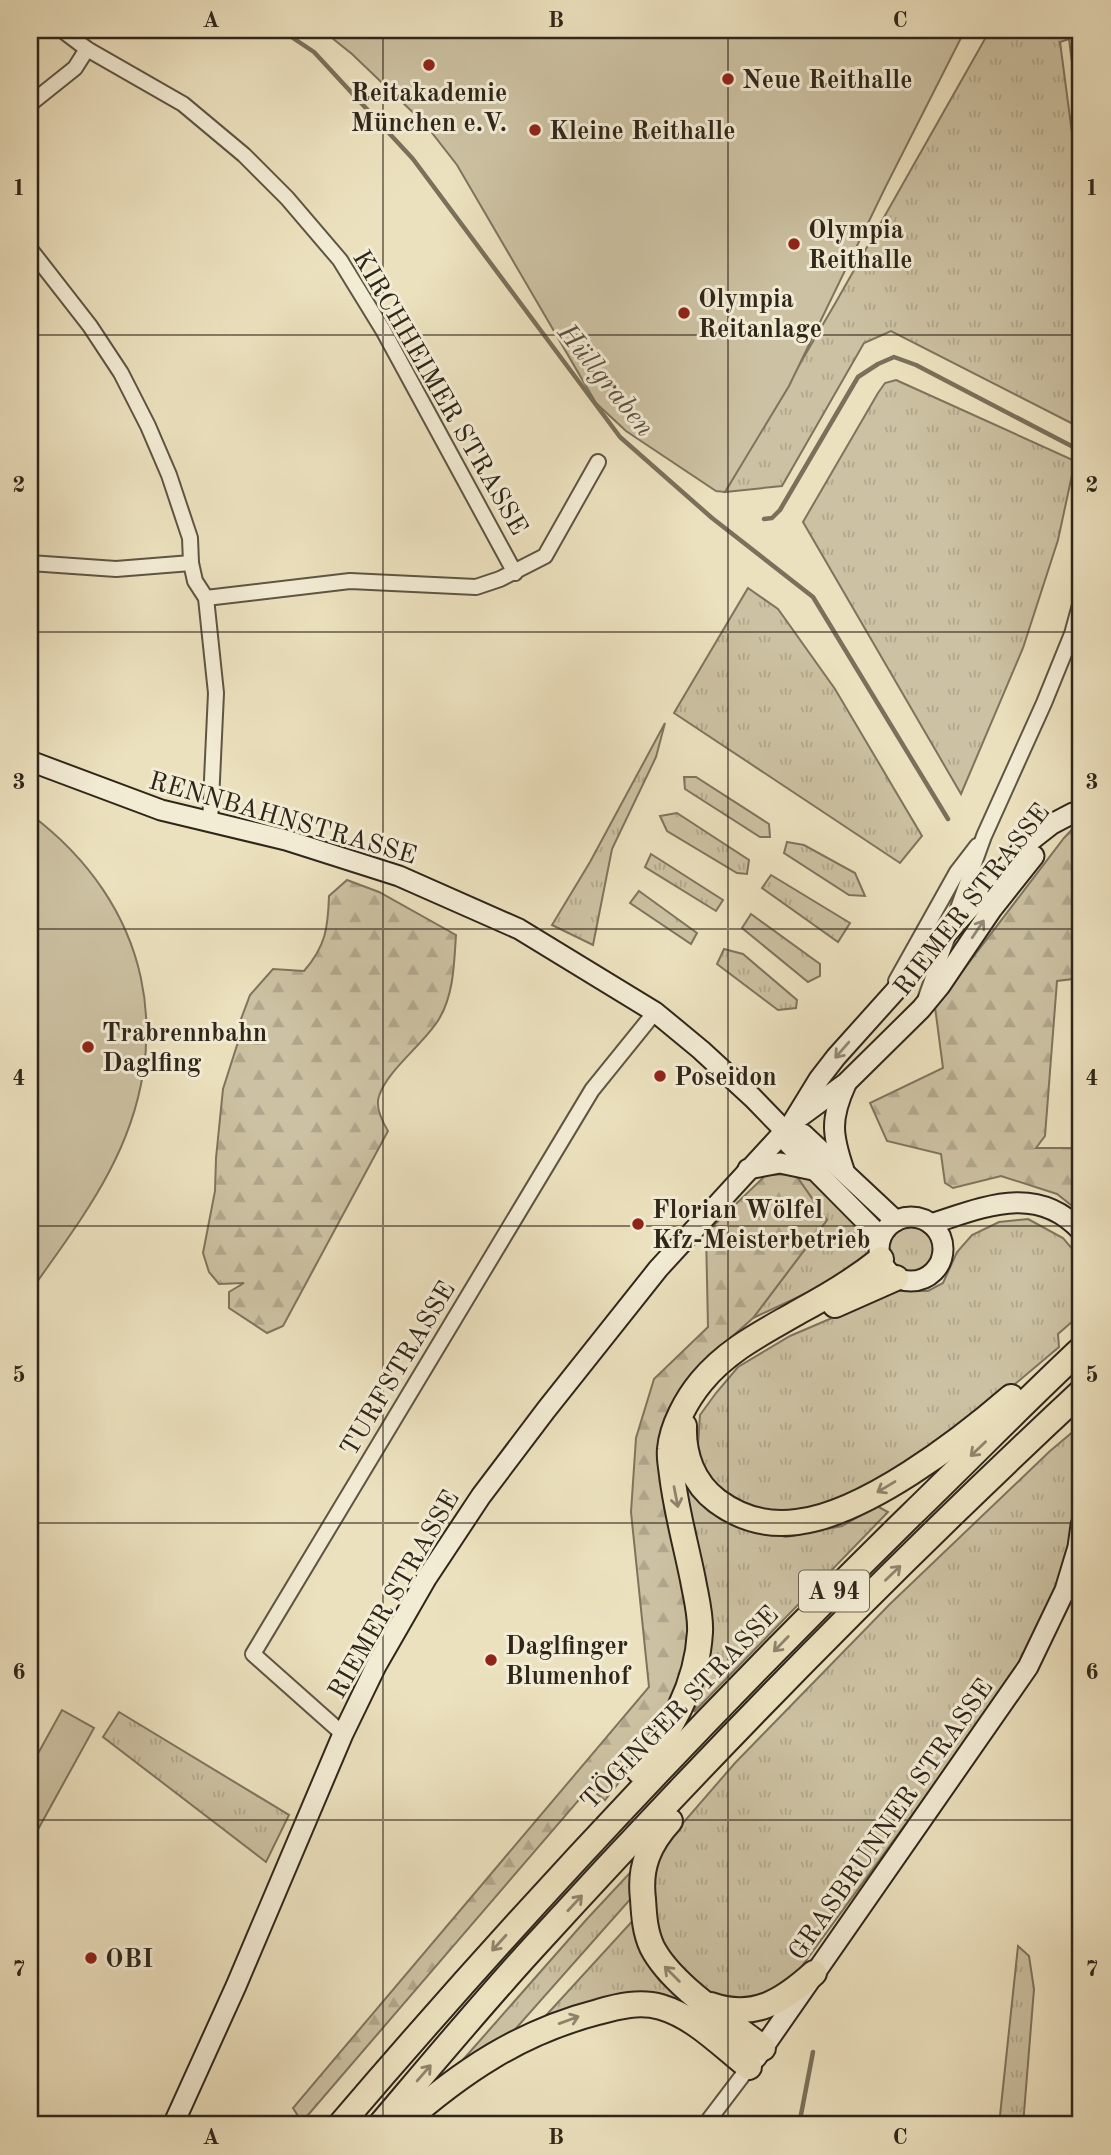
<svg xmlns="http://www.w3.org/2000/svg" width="1111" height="2155" font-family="'Old Standard TT',serif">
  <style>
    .grass { fill: url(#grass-tufts); stroke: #7e745e; stroke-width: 2 }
    .forest { fill: url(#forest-firs); stroke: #7e745e; stroke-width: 2 }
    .park { fill: #ccc1a2; stroke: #7e745e; stroke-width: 2 }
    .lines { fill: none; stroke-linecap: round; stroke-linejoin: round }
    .stream { stroke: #7a705b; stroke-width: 4.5 }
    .street-casing { stroke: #5e5543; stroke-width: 18 }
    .secondary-casing { stroke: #2f261a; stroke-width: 23 }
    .highway-casing { stroke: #2f261a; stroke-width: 28 }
    .street { stroke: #f3ecd5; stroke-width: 14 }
    .secondary { stroke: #f3ecd5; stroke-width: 19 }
    .highway { stroke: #ece1be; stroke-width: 24 }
    .oneway { stroke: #918978 }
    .oneway2 { stroke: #8e846c }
    .grid { fill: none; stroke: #2f261a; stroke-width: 2; stroke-opacity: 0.55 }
    .poi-dot { fill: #8f2418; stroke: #f3ecd5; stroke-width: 2.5 }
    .labels { text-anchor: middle; stroke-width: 6; stroke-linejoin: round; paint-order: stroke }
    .shield { fill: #f3ecd5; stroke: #6a6152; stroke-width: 2 }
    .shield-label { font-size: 24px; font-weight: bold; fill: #2f261a }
    .poi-label { font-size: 26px; font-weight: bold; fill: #2f261a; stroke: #f3ecd5; text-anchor: start }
    .street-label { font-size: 26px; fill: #2f261a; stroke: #f3ecd5 }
    .water-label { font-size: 28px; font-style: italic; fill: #5b5140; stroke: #f3ecd5 }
    .neatline { fill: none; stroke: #2f261a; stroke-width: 2.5 }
    .grid-label { font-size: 23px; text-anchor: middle; font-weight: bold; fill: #2f261a }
  </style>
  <defs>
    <pattern id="grass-tufts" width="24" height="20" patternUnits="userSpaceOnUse" patternTransform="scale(1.75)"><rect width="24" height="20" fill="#ccc1a2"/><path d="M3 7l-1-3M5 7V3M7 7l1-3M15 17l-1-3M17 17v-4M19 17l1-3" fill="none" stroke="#b0a68b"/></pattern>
    <pattern id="forest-firs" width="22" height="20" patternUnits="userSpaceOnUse" patternTransform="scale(1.75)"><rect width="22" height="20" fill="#ccc1a2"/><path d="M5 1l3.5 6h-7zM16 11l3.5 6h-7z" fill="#b0a68b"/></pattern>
  </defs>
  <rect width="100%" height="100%" fill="#ece1be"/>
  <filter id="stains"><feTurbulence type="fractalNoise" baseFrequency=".00286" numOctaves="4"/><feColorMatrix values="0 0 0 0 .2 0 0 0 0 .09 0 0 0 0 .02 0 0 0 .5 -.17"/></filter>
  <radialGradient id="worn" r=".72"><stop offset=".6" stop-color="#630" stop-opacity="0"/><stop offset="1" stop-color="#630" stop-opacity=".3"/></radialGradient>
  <g class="grass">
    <polygon points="990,30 1081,30 1081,136 1069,39 1060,42 1081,201 1081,428 891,331 864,343 782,486 725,492 836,302"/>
    <polygon points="896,380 1075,461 1058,540 1023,648 961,794 803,522 878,393 885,383"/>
    <polygon points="748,588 778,609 835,689 922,836 900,863 674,713"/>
    <polygon points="665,723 656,757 612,849 593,945 552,925 590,862"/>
    <polygon points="684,777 696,777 769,824 770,837 760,837 685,789"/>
    <polygon points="677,813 749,860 747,874 737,873 667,831 660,816"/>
    <polygon points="787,842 804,845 855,873 865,896 849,895 784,853"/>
    <polygon points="651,854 723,900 716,911 645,867"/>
    <polygon points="771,875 850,923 838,942 762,888"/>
    <polygon points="639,891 697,933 691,944 630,903"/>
    <polygon points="751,914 820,964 820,976 808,982 742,928"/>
    <polygon points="724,949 743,954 797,1000 796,1008 778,1010 717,964"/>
    <path d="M807,1173C824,1189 879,1230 869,1256C867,1261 861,1266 858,1269L753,1318L827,1220L795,1174Z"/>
    <polygon points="1028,1219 1063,1238 1081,1259 1081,1314 1058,1334 1059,1347 970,1422 858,1496 813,1512 768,1516 727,1501 705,1475 698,1445 700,1415 716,1393 738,1367 790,1336 895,1291 928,1291 943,1283 957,1252 972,1235 999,1222"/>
    <circle cx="911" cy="1250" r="23"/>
    <polygon points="1081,1425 1081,1474 1076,1519 1054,1603 1007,1685 786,1988 734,2002 704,1989 671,1960 660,1938 651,1896 654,1879 660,1857 670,1838 735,1763 890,1604 1050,1451"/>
    <polygon points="677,1463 738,1526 786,1537 842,1526 877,1506 888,1512 694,1712 707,1671 712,1619 700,1555"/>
    <polygon points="119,1712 289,1815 266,1862 103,1737"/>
    <polygon points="641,1861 634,1895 503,2043 439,2087 586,1920"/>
    <polygon points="636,1917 644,1951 659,1980 685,2001 681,2005 540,2022"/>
    <polygon points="1018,1946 1029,1956 1034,1989 1023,2125 999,2125"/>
  </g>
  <g class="forest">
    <polygon points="1081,820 1081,978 1057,981 1045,1136 1036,1148 1081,1148 1081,1213 1057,1194 1001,1176 953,1188 945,1183 941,1154 887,1141 870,1103 943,1068 935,1007 1064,838"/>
    <path d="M347,880L379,892L456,935C454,963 454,994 439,1019C425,1043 388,1069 379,1096C375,1107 382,1121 388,1131L283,1326L267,1333L229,1308V1292L244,1283L219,1284L209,1272L203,1253L215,1191L216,1158L223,1089L238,1042L241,1019L250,995L273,969L304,971C326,946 328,927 329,896Z"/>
    <polygon points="795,1174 827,1220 753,1318 708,1358 680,1389 666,1417 694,1619 693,1657 655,1737 605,1800 589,1788 302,2122 293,2108 649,1687 631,1512 636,1438 654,1379 708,1327 706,1233 766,1175"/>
  </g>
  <g class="park">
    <polygon points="322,30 965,30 886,186 789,386 725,492 716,491 626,431 596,403 457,165 425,124 352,54"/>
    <path d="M30,814C150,904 179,1040 109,1172C87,1214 57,1253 30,1292Z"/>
    <polygon points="62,1710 94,1728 30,1844 30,1768"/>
  </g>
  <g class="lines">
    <g class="stream">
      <polyline points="281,30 314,52 413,159 620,437 712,518 813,597 948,819"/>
      <polyline points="764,519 772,518 780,510 858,377 878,364 894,357 916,365 1081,451"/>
      <polyline points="799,2125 813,2052"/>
    </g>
    <defs>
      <g id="street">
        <polyline points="62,30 87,49 183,104 244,155 287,198 340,260 383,330 515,573"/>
        <polyline points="30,104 75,68 87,49"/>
        <polyline points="30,249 90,326 121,373 148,426 169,475 190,538 191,563 195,581 206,598 216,693 210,823"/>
        <polyline points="30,563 116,569 191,563"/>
        <polyline points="206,598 350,581 476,587 500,579 545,556 598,462"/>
        <polyline points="896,981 957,872 977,846"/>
        <polyline points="926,997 984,836 1044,703 1072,634 1081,601"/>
        <polyline points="343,1734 253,1654 592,1090 655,1012"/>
        <polyline points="705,2125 749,2067"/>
      </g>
      <g id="secondary">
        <polyline points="30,761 161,810 286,840 399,876 519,929 655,1012 701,1050 753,1098 785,1131 789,1144 881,1237"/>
        <polyline points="801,1116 846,1083 921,1009 940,986 992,909 1034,856"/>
        <polyline points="785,1131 803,1134 896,1221"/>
        <polyline points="748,1169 780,1163 813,1170"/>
        <path d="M844,1170C832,1135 830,1119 846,1084"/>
        <circle cx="911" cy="1249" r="32"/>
        <path d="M931,1224C984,1207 1037,1183 1081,1231"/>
        <polyline points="756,2058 1028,1667 1065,1590 1078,1547 1081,1525"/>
        <polyline points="173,2125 236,1986 343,1734 376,1666 426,1579 481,1496 546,1410 658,1269 792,1123 819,1079 836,1057 1029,842 1052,824 1073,813"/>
      </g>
      <g id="highway">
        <polyline points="835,1305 896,1278"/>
        <path d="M684,1426C683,1455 693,1483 717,1501C740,1518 767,1526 797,1522C865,1514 960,1441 1011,1397"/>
        <path d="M639,1771C671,1730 697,1686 700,1632C701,1615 696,1597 693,1580C686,1545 676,1510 672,1475C671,1466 669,1457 670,1449C672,1426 687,1399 701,1382C728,1349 764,1332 800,1311C828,1296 855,1280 881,1259"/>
        <path d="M670,1821C649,1844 639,1867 643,1899C644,1916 645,1932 652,1947C671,1985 729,2021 763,2048"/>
        <path d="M711,2005C754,2020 783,2001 814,1973"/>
        <path d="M340,2125C521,1913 712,1710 911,1515C968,1460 1023,1403 1081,1349"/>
        <path d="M380,2125C430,2066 480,2006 532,1949C708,1756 890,1570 1081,1392"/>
        <path d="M401,2125C461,2072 520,2032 598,2012C619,2006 640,2001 661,2007C695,2017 722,2046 749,2067"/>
      </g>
    </defs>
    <use href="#street" class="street-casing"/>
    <use href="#secondary" class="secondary-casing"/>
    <use href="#highway" class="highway-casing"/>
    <use href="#street" class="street"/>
    <use href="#secondary" class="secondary"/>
    <use href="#highway" class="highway"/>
  </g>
  <defs><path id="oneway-shaft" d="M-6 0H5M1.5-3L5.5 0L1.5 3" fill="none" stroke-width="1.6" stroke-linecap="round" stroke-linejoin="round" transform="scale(1.75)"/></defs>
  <g class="oneway">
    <use href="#oneway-shaft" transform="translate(978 929) rotate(-56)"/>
    <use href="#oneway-shaft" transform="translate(842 1050) rotate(131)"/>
  </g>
  <g class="oneway2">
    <use href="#oneway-shaft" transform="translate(978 1449) rotate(136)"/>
    <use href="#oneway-shaft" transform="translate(886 1487) rotate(149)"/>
    <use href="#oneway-shaft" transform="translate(676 1497) rotate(79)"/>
    <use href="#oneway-shaft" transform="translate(893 1573) rotate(-44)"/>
    <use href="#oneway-shaft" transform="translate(781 1644) rotate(134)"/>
    <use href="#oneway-shaft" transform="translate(575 1903) rotate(-47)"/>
    <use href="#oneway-shaft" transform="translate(499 1943) rotate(132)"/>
    <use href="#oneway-shaft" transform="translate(672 1974) rotate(-135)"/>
    <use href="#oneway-shaft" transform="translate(569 2020) rotate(-20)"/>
    <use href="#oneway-shaft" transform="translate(424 2073) rotate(-49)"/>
  </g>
  <path class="grid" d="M383,30V2125M728,30V2125M30,335H1081M30,632H1081M30,929H1081M30,1226H1081M30,1523H1081M30,1820H1081"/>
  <g class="poi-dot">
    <circle cx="429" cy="65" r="7"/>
    <circle cx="728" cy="79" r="7"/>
    <circle cx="535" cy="130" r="7"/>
    <circle cx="794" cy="244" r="7"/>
    <circle cx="684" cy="313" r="7"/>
    <circle cx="88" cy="1047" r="7"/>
    <circle cx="660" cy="1076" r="7"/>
    <circle cx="638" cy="1224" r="7"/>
    <circle cx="491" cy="1660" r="7"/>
    <circle cx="91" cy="1958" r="7"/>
  </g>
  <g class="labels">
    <rect class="shield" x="799" y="1570.5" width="70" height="41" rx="5"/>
    <g class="shield-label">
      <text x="834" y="1599">A 94</text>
    </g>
    <g class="poi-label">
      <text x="742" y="88">Neue Reithalle</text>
      <text x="429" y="101" text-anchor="middle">Reitakademie<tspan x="429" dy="30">München e.V.</tspan></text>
      <text x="549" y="139">Kleine Reithalle</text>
      <text x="808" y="238">Olympia<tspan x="808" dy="30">Reithalle</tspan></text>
      <text x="698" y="307">Olympia<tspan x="698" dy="30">Reitanlage</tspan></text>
      <text x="102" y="1041">Trabrennbahn<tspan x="102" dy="30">Daglfing</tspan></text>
      <text x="674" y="1085">Poseidon</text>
      <text x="652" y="1218">Florian Wölfel<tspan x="652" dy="30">Kfz-Meisterbetrieb</tspan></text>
      <text x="505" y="1654">Daglfinger<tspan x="505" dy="30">Blumenhof</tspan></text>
      <text x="105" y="1967">OBI</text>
    </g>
    <g class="street-label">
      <text transform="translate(441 392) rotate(60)" y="9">KIRCHHEIMER STRASSE</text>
      <text transform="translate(283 817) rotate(16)" y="9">RENNBAHNSTRASSE</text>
      <text transform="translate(971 899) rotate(-52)" y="9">RIEMER STRASSE</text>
      <text transform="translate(397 1368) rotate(-59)" y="9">TURFSTRASSE</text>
      <text transform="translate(393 1594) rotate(-60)" y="9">RIEMER STRASSE</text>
      <text transform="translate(679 1707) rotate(-46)" y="9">TÖGINGER STRASSE</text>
      <text transform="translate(890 1819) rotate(-55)" y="9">GRASBRUNNER STRASSE</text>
    </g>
    <g class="water-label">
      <text transform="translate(607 379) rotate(51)" y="10">Hüllgraben</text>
    </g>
  </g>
  <rect width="1111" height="2155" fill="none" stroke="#ece1be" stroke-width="77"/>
  <rect x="38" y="38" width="1034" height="2078" class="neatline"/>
  <g class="grid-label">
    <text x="211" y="27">A</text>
    <text x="556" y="27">B</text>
    <text x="900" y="27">C</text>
    <text x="19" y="195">1</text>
    <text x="1092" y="195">1</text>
    <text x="19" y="492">2</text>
    <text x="1092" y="492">2</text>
    <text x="19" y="789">3</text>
    <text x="1092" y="789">3</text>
    <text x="19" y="1085">4</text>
    <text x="1092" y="1085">4</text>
    <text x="19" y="1382">5</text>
    <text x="1092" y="1382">5</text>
    <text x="19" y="1679">6</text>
    <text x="1092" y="1679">6</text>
    <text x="19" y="1976">7</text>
    <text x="1092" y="1976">7</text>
    <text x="211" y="2144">A</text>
    <text x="556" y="2144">B</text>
    <text x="900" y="2144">C</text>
  </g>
  <rect width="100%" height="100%" filter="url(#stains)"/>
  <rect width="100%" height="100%" fill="url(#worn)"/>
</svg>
